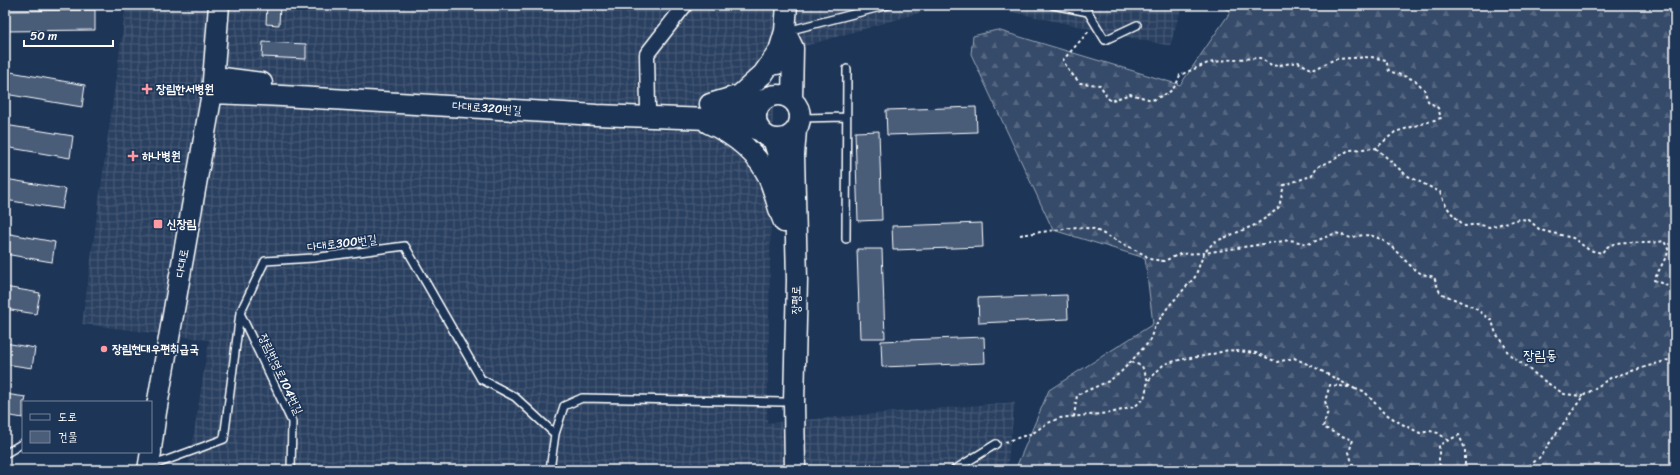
<svg xmlns="http://www.w3.org/2000/svg" width="1680" height="475" font-family="Sriracha,'Poor Story',sans-serif">
<defs>
<pattern id="industrial-grid" width="8" height="8" patternUnits="userSpaceOnUse"><rect width="8" height="8" fill="#2a4161"/><path d="M0 4h8M4 0v8" fill="none" stroke="#4a5e79"/></pattern>
<pattern id="forest-firs" width="22" height="20" patternUnits="userSpaceOnUse"><rect width="22" height="20" fill="#364b69"/><path d="M5 1l3.5 6h-7zM16 11l3.5 6h-7z" fill="#546680"/></pattern>
</defs>
<rect width="100%" height="100%" fill="#1d3557"/>
<filter id="ink" filterUnits="userSpaceOnUse"><feTurbulence type="fractalNoise" baseFrequency=".025" numOctaves="2"/><feDisplacementMap in="SourceGraphic" scale="8" xChannelSelector="R" yChannelSelector="G"/><feConvolveMatrix kernelMatrix="1 2 1 2 8 2 1 2 1" color-interpolation-filters="sRGB"/></filter>
<g filter="url(#ink)">
<!-- industrial -->
<path fill="url(#industrial-grid)" d="M126,5h820l-172,50 -7,368 248,-21 -8,68h-819l21,-130 -127,-16z
M979,5h203l-12,41z"/>
<!-- forest -->
<path fill="url(#forest-firs)" stroke="#9aa5b4" d="M1218,5h457v465h-660l34,-80 104,-66 -8,-66 -92,-28 -82,-176 2,-18 24,-6 183,55 51,-74z"/>
<!-- building -->
<path fill="#4a5d79" stroke="#fff" d="M267,5h13l-1,20 -13,-1z
M95,10v20l-90,1v-20z
M263,42l43,2v15l-44,-2z
M5,71l80,14 -3,22 -77,-13z
M976,107l1,25 -90,3 -1,-25z
M5,125l68,11 -3,22 -65,-11z
M879,131l3,89 -24,1 -3,-89z
M5,179l61,10 -4,20 -57,-9z
M982,223l1,24 -90,3 -1,-24z
M5,233l50,9 -3,20 -47,-8z
M857,249h25l3,89h-25z
M5,287l35,6 -4,21 -31,-5z
M1067,295l1,24 -89,4 -1,-25z
M984,337l1,26 -103,4 -1,-26z
M5,343l30,5 -3,20 -27,-4z
M5,394l21,3 -1,5h-2v16l-18,-3z"/>
<g fill="none" stroke-linecap="round" stroke-linejoin="round">
<!-- lane casing -->
<g stroke="#fff" stroke-width="10">
<path id="lane" d="M1053,5l35,7 17,28 32,-15
M787,31l101,-26
M801,118l45,-1
M846,239l1,-170
M240,313l52,109 -1,48
M555,434l9,-28 18,-8 201,4
M5,454l18,-11
M151,466l73,-27 16,-126 25,-52 48,-3 92,-12 76,133 34,18 40,37 -5,36
M954,470l42,-26"/>
</g>
<!-- street casing -->
<g stroke="#fff" stroke-width="17">
<path id="street" d="M648,108l-1,-54 38,-49"/>
</g>
<!-- secondary casing -->
<g stroke="#fff" stroke-width="23">
<path id="secondary" d="M785,31l8,17 -1,52
M777,64l2,-13 6,-20 2,-26
M215,77l47,6
M212,93l70,3 314,19 113,4 27,3 25,9
M756 117a22 22 0 1 1 44 0a22 22 0 1 1-44 0Z
M710,104l30,-9 23,-21 16,-23
M715,111c16,1 31,-1 45,-7
M708,123c26,11 54,33 63,61 5,13 7,25 13,38
M773,139c7,19 10,39 10,59
M151,449l5,-37 56,-319 7,-88
M148,470l3,-18
M795,470l-1,-68 3,-122 -3,-125 2,-25"/>
</g>
<!-- path -->
<path stroke="#fff" stroke-width="2" stroke-dasharray="3 3" stroke-linecap="butt" d="M1376,148l30,27 34,17c5,15 12,23 25,34l12,-2 12,3 31,-8 9,1 11,10 33,8 16,12 13,3c9,-15 30,-10 44,-10 6,0 12,-1 18,-2l5,10 -15,29 18,8 3,-2
M1020,235l57,-8 17,2 51,26 4,4 15,2 16,-7 24,-1 86,-13 18,4 28,-11 15,5c35,-13 47,23 71,36 4,1 9,2 12,3l6,16 35,15 17,13 4,13 7,8 5,11 35,27 21,14 19,2
M1131,362l11,4 6,15
M1349,387l-19,-2 -5,16 3,10 -5,16 16,8 14,5 -4,12 5,18
M1355,389l9,2 19,21 17,11 20,10 10,-2 8,2 11,8
M1074,417l3,-22 32,-14 11,-8 29,-31 6,-16 13,-19 27,-30 9,-24 10,-11 41,-17 15,-10 9,-8 5,-22 27,-9 6,-9 16,-7 16,-10 27,-2 19,-16 46,-14 -3,-10 -10,-7 -4,-12 -9,-9 -26,-9 -3,-11 -15,-3 -36,2 -22,11 -15,-8 -25,4 -13,-8 -26,1 -26,4 -28,12c-6,18 -12,18 -28,25l-22,-6 -20,7 -10,-16 -20,-2 -11,-12 -6,-11 26,-29
M1005,442l28,-9 13,-9 13,-6 51,-5 24,-6 10,-8 4,-18 16,-17 19,-5 22,-3 23,-6 28,3 21,9 17,-4 20,9 41,22
M1445,470l-6,-6v-19l20,-10 6,14v14l-2,7
M1524,470l15,-12 44,-62 29,-19 63,-19"/>
<!-- lane -->
<use href="#lane" stroke="#1d3557" stroke-width="7"/>
<!-- street -->
<use href="#street" stroke="#1d3557" stroke-width="14"/>
<!-- secondary -->
<use href="#secondary" stroke="#1d3557" stroke-width="20"/>
</g>
</g>
<!-- markers -->
<g fill="#ff9aa2" stroke="#1d3557" stroke-width="1.5">
<path d="M145 83h4v4h4v4h-4v4h-4v-4h-4v-4h4z"/>
<path d="M131 150h4v4h4v4h-4v4h-4v-4h-4v-4h4z"/>
<rect x="153" y="219" width="10" height="10" rx="2"/>
<circle cx="104" cy="349" r="4"/>
</g>
<g text-anchor="middle" dominant-baseline="central" stroke-width="3.5" stroke-linejoin="round" paint-order="stroke">
<!-- poi labels -->
<g font-size="12" font-weight="bold" fill="#fff" stroke="#1d3557" text-anchor="start">
<text x="156" y="89">장림한서병원</text>
<text x="142" y="156">하나병원</text>
<text x="167" y="224">신장림</text>
<text x="112" y="349">장림현대우편취급국</text>
</g>
<!-- street labels -->
<g font-size="12" fill="#fff" stroke="#1d3557">
<text transform="translate(487 108) rotate(4)">다대로320번길</text>
<text transform="translate(342 243) rotate(-7)">다대로300번길</text>
<text transform="translate(182 263) rotate(-80)">다대로</text>
<text transform="translate(796 300) rotate(-89)">장평로</text>
<text transform="translate(281 374) rotate(65)">장림번영로104번길</text>
</g>
<!-- quarter labels -->
<g font-size="14" fill="#fff" stroke="#1d3557">
<text x="1540" y="355">장림동</text>
</g>
</g>
<!-- margin -->
<rect width="1680" height="475" fill="none" stroke="#1d3557" stroke-width="20"/>
<rect x="10" y="10" width="1660" height="455" fill="none" stroke="#fff" stroke-width="1.5" filter="url(#ink)"/>
<!-- legend -->
<rect x="22" y="401" width="130" height="52" fill="#1d3557" stroke="#77869a"/>
<rect x="30" y="414" width="20" height="6" fill="#1d3557" stroke="#77869a"/>
<text x="58" y="421" font-size="12" fill="#ffffff">도로</text>
<rect x="30" y="431" width="20" height="12" fill="#4a5d79" stroke="#77869a"/>
<text x="58" y="441" font-size="12" fill="#ffffff">건물</text>
<!-- scale -->
<path d="M24 40v6h89v-6" fill="none" stroke="#ffffff" stroke-width="2"/>
<text x="30" y="40" font-size="12" fill="#ffffff" stroke="#1d3557" stroke-width="3" paint-order="stroke">50 m</text>
</svg>
